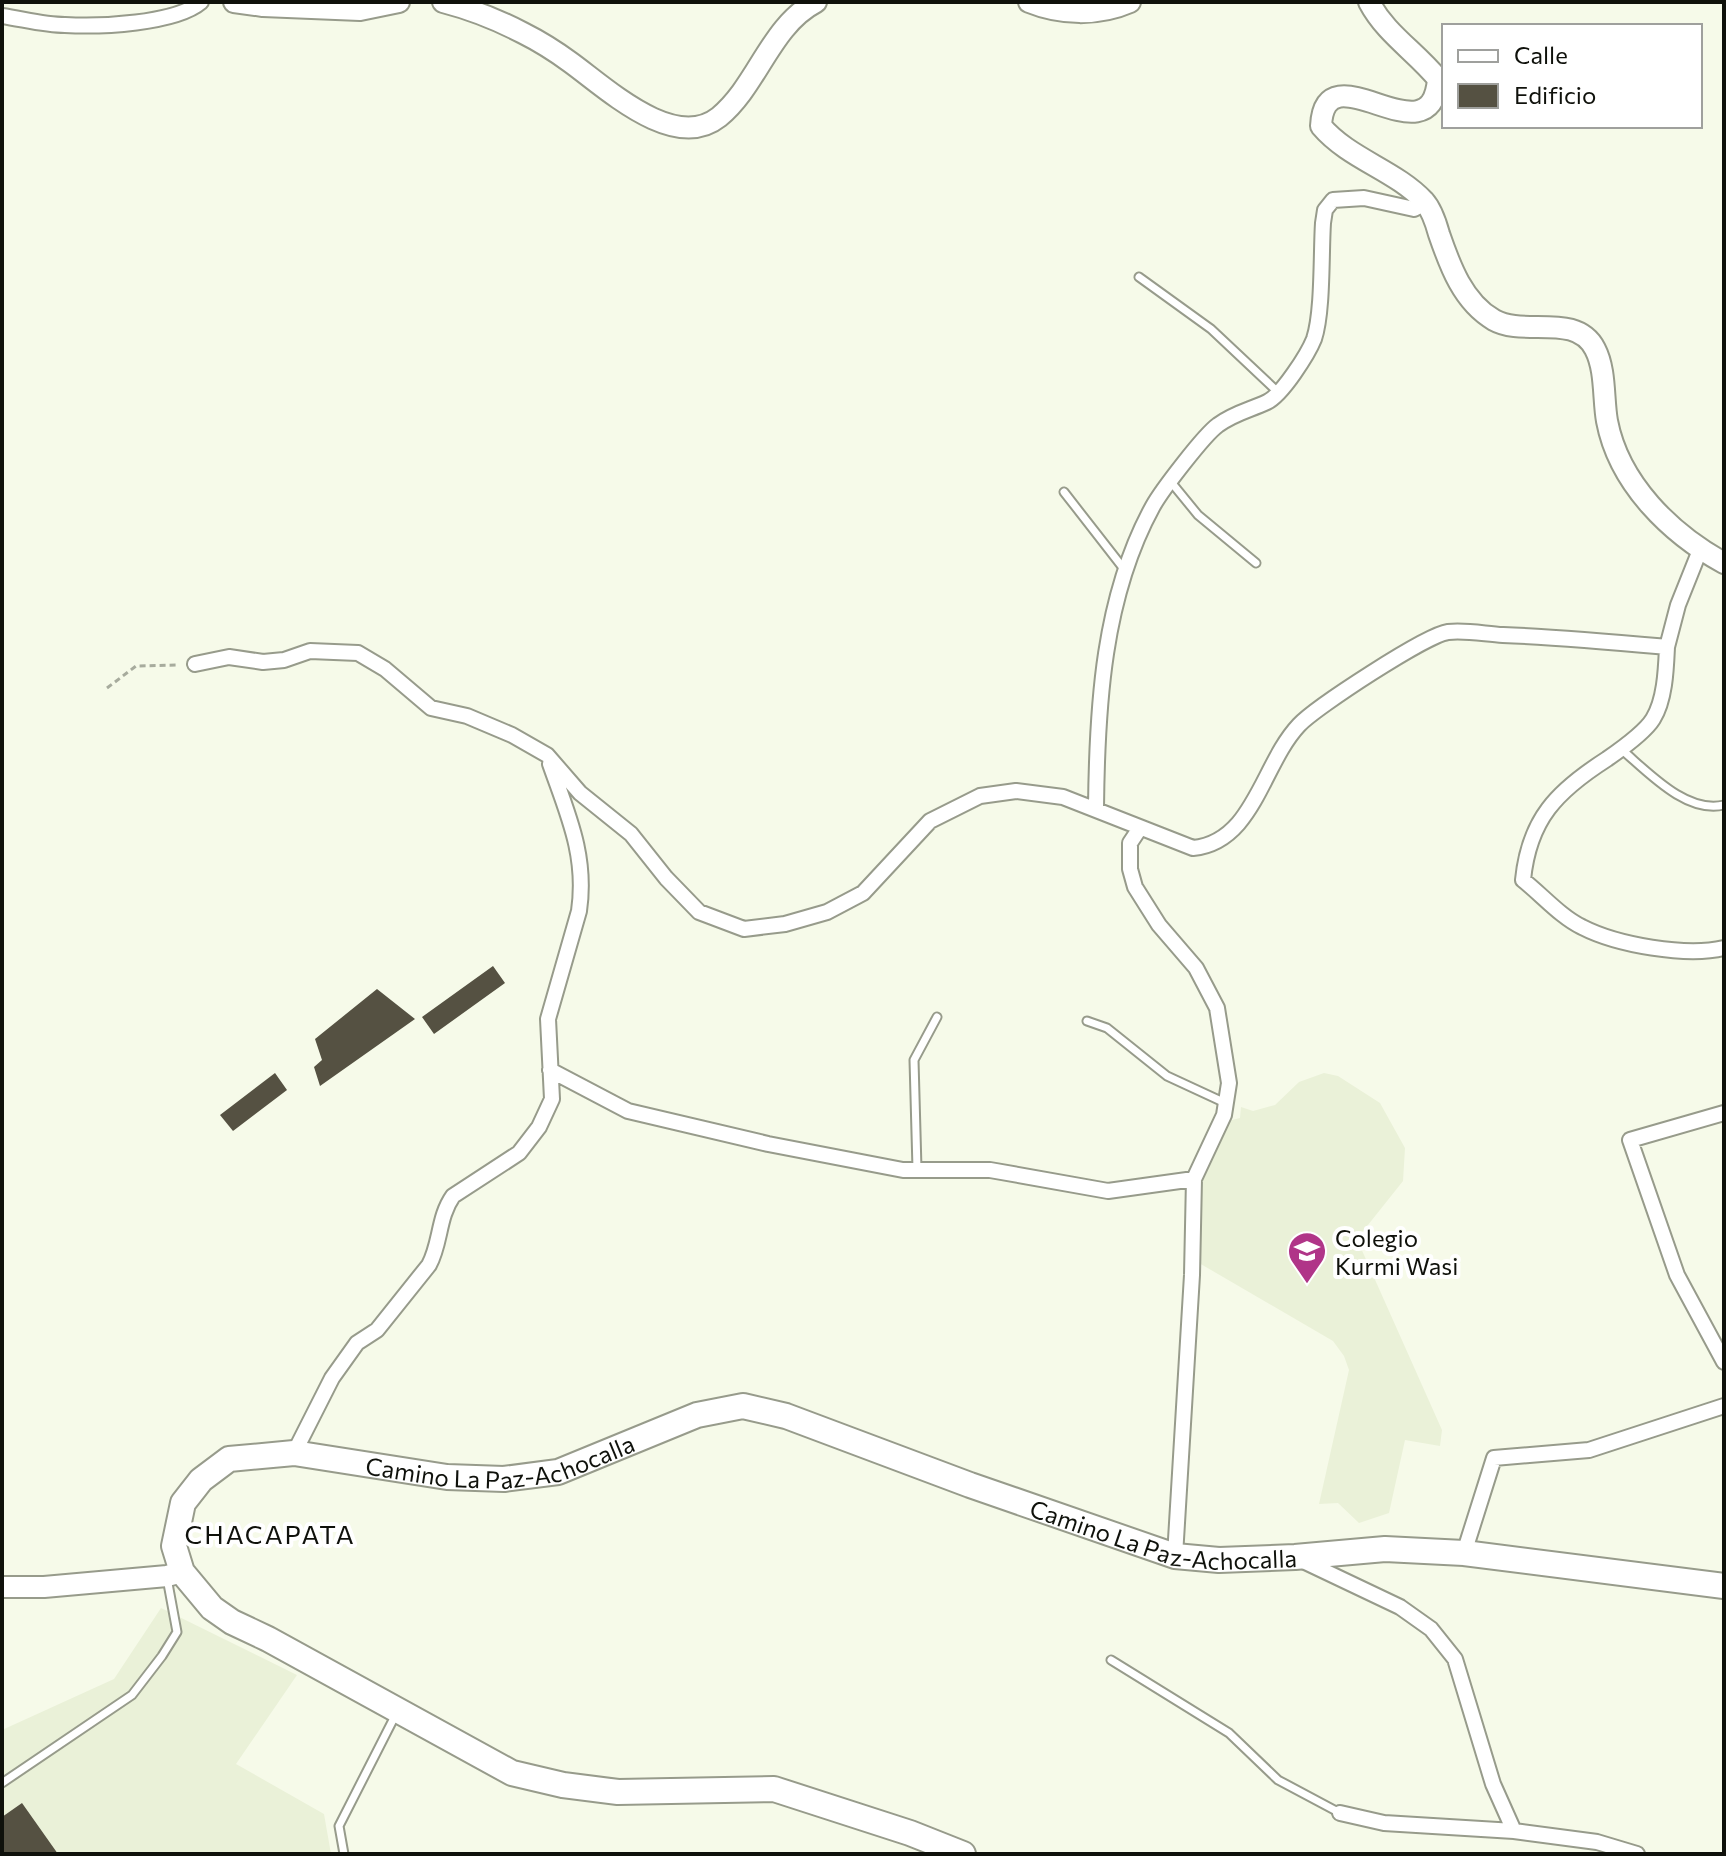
<svg xmlns="http://www.w3.org/2000/svg" width="1726" height="1856" font-family="Commissioner,sans-serif">
<rect width="100%" height="100%" fill="#f6fae9"/>
<!-- built -->
<path fill="#eaf1d8" d="M1324,1073l14,3 42,27 25,45 -2,33 -43,54v11l82,184 -2,16 -35,-6 -16,73 -30,10 -21,-20 -19,1 30,-134 -5,-14 -11,-15 -134,-78 3,-81 26,-61 12,-3 1,-11 12,4 22,-6 24,-23z
M161,1608l136,67 -61,89 88,50 7,40h-329v-124l112,-51z"/>
<!-- building -->
<path fill="#555142" d="M493,966l12,17 -71,51 -12,-17z
M377,989l38,30 -95,67 -6,-19 8,-7 -7,-21z
M275,1073l12,17 -54,41 -13,-16z
M22,1803l36,51h-56v-37z"/>
<g fill="none" stroke-linecap="round" stroke-linejoin="round">
<!-- lane casing -->
<g stroke="#979b8b" stroke-width="11">
<path id="lane" d="M1139,277l72,52 68,64
M1171,482l27,33 58,48
M1064,492l60,77
M1621,749c27,23 65,65 103,56
M1087,1021l20,7 60,48 54,25 2,3
M917,1169l-3,-109 23,-43
M1111,1660l118,73 49,47 62,33
M2,1783l130,-88 30,-39 15,-24 -10,-54
M344,1854l-5,-28 57,-112"/>
</g>
<!-- street casing -->
<g stroke="#979b8b" stroke-width="18">
<path id="street" d="M2,16c21,3 42,9 63,9 34,2 110,-1 136,-23
M1667,647c-1,22 -2,53 -14,72 -8,13 -33,31 -46,40 -50,32 -78,60 -84,121 19,15 38,37 59,47 35,18 104,30 142,21
M195,664l34,-7 34,5 21,-2 26,-9 48,2 27,16 46,39 36,8 45,19 35,20 33,38 51,41 35,44 33,34 45,17 41,-5 42,-12 36,-19 67,-72 50,-25 36,-5 47,6 130,51c61,-6 69,-84 106,-123 17,-18 127,-90 149,-93 18,-2 37,2 55,3 55,2 109,7 164,12l11,-42 22,-55
M1096,808c1,-102 7,-211 57,-302 9,-16 51,-71 65,-81 16,-12 32,-15 49,-23 15,-7 41,-48 47,-63 9,-27 7,-85 9,-116l2,-13 8,-10 31,-2 50,11 12,-6
M1140,828l-10,15v26l5,18 24,38 37,43 21,40 12,75 -5,32 -30,64 -2,96 -17,281
M550,1070l78,41 140,33 135,26h87l118,21 86,-12
M1724,1113l-94,27 47,135 47,87
M294,1453l38,-75 25,-35 20,-13 52,-65c12,-22 9,-48 24,-69l66,-43 20,-26 13,-28 -4,-80 31,-108c8,-55 -11,-96 -29,-147
M1464,1553l30,-95 95,-8 135,-44
M1299,1559l101,48 31,22 24,30 38,125 21,47 83,11 40,12
M1340,1813l44,10 130,8"/>
</g>
<!-- secondary casing -->
<g stroke="#979b8b" stroke-width="24">
<path id="secondary" d="M234,2l29,4 97,4 39,-8
M443,2c27,7 55,18 80,31 16,8 32,18 47,29 35,25 104,91 149,55 39,-32 51,-91 97,-115
M1029,2c32,13 69,14 101,0
M1369,2c17,32 46,49 69,77 -7,86 -113,-34 -117,47 28,33 74,44 103,75 8,9 12,22 15,33 11,32 24,68 55,86 30,17 82,-8 101,29 11,21 8,50 12,72 12,63 64,113 117,142
M2,1587h42l123,-11 15,-4"/>
</g>
<!-- primary casing -->
<g stroke="#979b8b" stroke-width="28">
<g id="primary">
<path id="s1" d="M963,1854l-53,-21 -136,-44 -156,3 -55,-7 -51,-12 -244,-134 -36,-17 -20,-14 -30,-36 -8,-26 9,-43 18,-23 28,-21 65,-6 153,24 57,2 54,-7 139,-57 46,-9 43,10 184,69 205,71 44,4 76,-3 90,-8 79,4 260,33"/>
</g>
</g>
<!-- path -->
<path stroke="#a7ab9d" stroke-width="3" stroke-dasharray="6 4" stroke-linecap="butt" d="M107,688l29,-22 43,-1"/>
<!-- lane -->
<use href="#lane" stroke="#fff" stroke-width="7"/>
<!-- street -->
<use href="#street" stroke="#fff" stroke-width="14"/>
<!-- secondary -->
<use href="#secondary" stroke="#fff" stroke-width="20"/>
<!-- primary -->
<use href="#primary" stroke="#fff" stroke-width="24"/>
</g>
<!-- icons -->
<defs>
<g id="school-pin" transform="scale(2)"><path d="M0 17L-7.5 6A9.5 9.5 0 1 1 7.5 6Z" fill="#b03588" stroke="#fff"/><path d="M0-5L7-2L0 1L-7-2ZM-4 1L0 2.5L4 1V4Q0 6-4 4Z" fill="#fff"/></g>
</defs>
<g fill-rule="evenodd">
<use href="#school-pin" x="1307" y="1251"/>
</g>
<g text-anchor="middle" dominant-baseline="central" stroke-width="8" stroke-linejoin="round" paint-order="stroke">
<!-- poi labels -->
<g font-size="24" fill="#0f110b" stroke="#fff" text-anchor="start">
<text x="1335" y="1237">Colegio<tspan x="1335" dy="28">Kurmi Wasi</tspan></text>
</g>
<!-- street labels -->
<g font-size="24" fill="#0f110b" stroke="#fff">
<text stroke="none"><textPath href="#s1" startOffset="1264">Camino La Paz-Achocalla</textPath></text>
<text stroke="none"><textPath href="#s1" startOffset="1960">Camino La Paz-Achocalla</textPath></text>
</g>
<!-- neighbourhood labels -->
<g font-size="26" letter-spacing="2" fill="#0f110b" stroke="#fff">
<text x="270" y="1533">CHACAPATA</text>
</g>
</g>
<!-- border -->
<rect width="1726" height="1856" fill="none" stroke="#0f110b" stroke-width="8"/>
<!-- legend -->
<rect x="1442" y="24" width="260" height="104" fill="#ffffff" stroke="#9fa09d" stroke-width="2"/>
<rect x="1458" y="50" width="40" height="12" fill="#ffffff" stroke="#9fa09d" stroke-width="2"/>
<text x="1514" y="64" font-size="24" fill="#0f110b">Calle</text>
<rect x="1458" y="84" width="40" height="24" fill="#555142" stroke="#9fa09d" stroke-width="2"/>
<text x="1514" y="104" font-size="24" fill="#0f110b">Edificio</text>
</svg>
